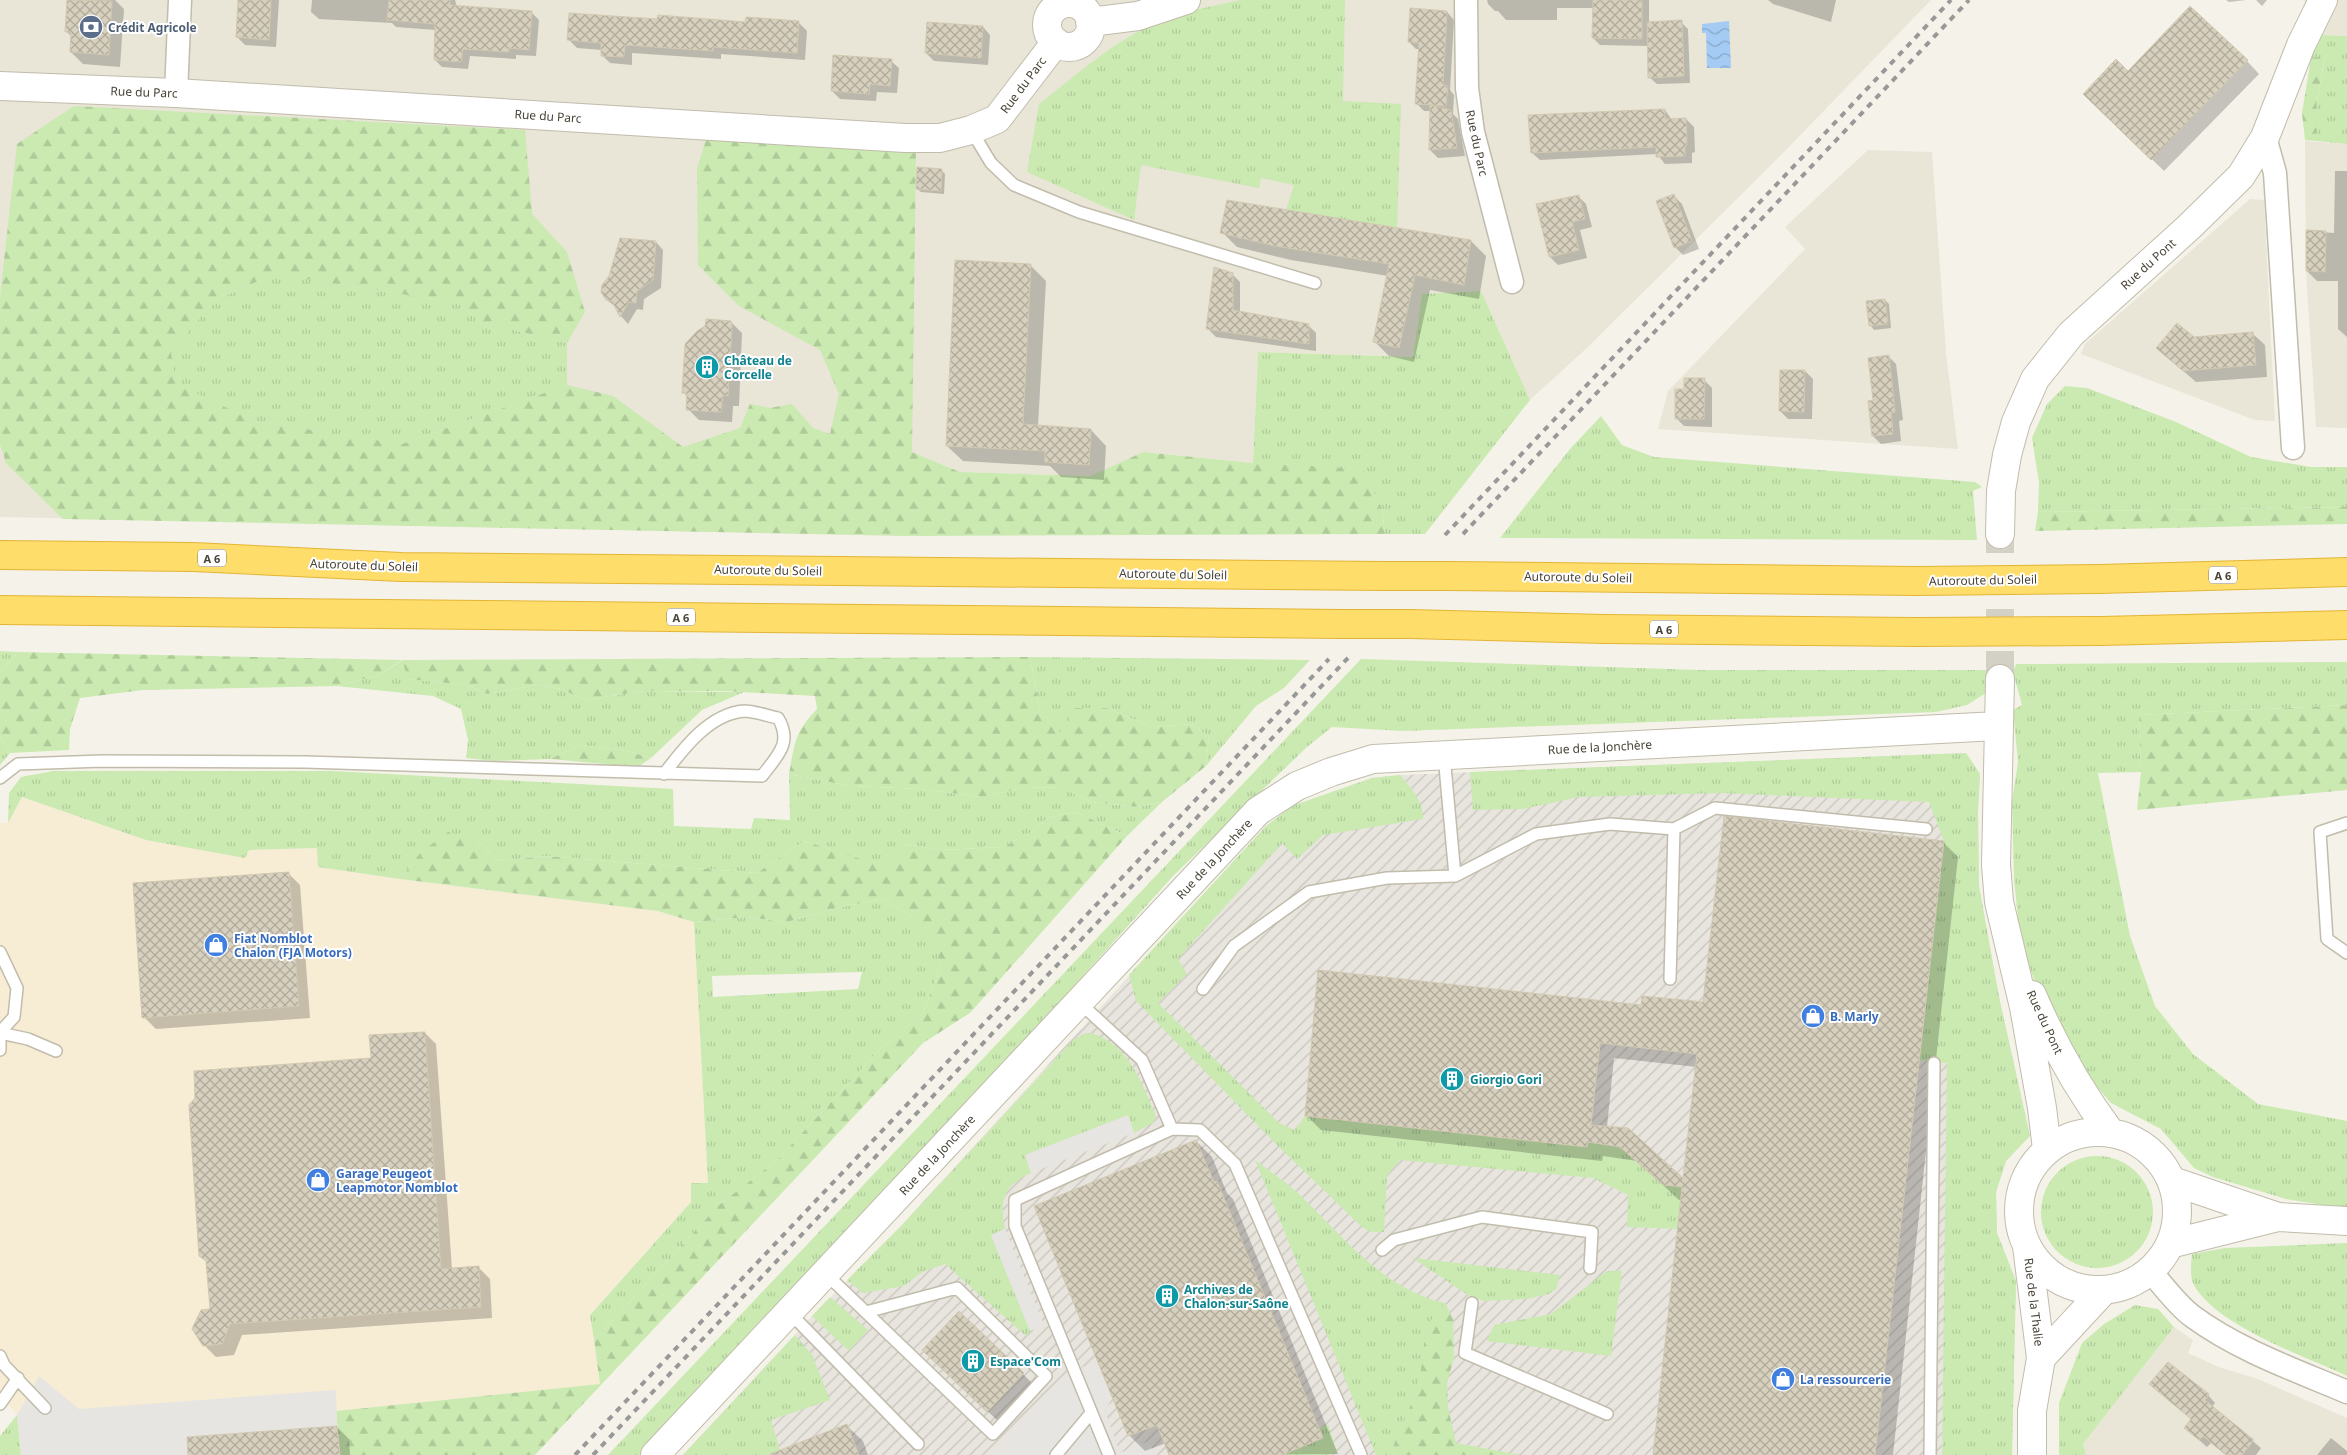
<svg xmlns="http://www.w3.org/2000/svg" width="2347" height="1455" font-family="'Noto Sans',sans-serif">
<defs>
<pattern id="industrial-furrows" width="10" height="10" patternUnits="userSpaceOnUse" patternTransform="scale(1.25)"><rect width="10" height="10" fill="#e8e4de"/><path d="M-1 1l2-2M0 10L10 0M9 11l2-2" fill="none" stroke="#c8c5bf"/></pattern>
<pattern id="grass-tufts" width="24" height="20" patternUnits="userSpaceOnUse" patternTransform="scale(1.25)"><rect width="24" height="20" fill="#caeab1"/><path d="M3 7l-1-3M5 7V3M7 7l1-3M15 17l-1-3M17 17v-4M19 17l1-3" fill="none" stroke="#afca99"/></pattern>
<pattern id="forest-firs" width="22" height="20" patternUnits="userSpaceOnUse" patternTransform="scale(1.25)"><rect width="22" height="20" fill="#caeab1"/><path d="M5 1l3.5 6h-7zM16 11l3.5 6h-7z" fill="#afca99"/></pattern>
<pattern id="water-waves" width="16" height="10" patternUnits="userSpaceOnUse" patternTransform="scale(1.25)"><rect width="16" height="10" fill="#a4cbf3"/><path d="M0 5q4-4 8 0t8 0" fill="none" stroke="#88a6c6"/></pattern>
<pattern id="building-cross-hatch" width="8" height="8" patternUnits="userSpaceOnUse" patternTransform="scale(1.25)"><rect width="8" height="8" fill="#d7d0be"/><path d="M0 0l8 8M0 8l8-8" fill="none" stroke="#b0aa9b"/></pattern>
</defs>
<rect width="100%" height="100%" fill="#f5f3e9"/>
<!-- residential -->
<path fill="#e9e5d7" d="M0,0h1931l-148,153 -194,193 -59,54 -49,-109 -59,3 -9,63 -155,-5 -5,111 -110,-11 -52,24 -131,-4 -48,-20 -2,84 -910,-19z
M2304,0h43v36l-26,-1z
M2305,141l42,3v284l-31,-1 -10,-156z
M1868,150l64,2 14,201 12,96 -300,-20 10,-38 137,-142 -20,-22z
M2250,199l14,1 11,221 -20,-1 -174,-66 4,-10z
M2174,1327l19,13 -5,13 31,14 39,12 89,39v37h-261l-3,-11z"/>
<!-- commercial -->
<path fill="#f7ecd4" d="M22,797l124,43 103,10 69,-2v19l97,14 243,30 36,11 14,261 -118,131 10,70 -264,27 4,44h-319l-4,-40 -17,-20v-572h8z"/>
<!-- industrial -->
<path fill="url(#industrial-furrows)" d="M1966,753l14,21 -2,37 1,75 20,111 31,139 -24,25 -10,31 1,41 19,48 -4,174h-1329l129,-139 90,-91 363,-398 27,-21 80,-28 28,-3z"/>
<!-- grass -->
<path fill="url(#grass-tufts)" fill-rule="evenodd" d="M1241,0h104l-2,101 58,3 -4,124 -111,-18 8,-25 -33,-7 -2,10 -118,-23 -7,55 -107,-48 12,-68c35,-27 70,-59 110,-78 29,-13 62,-20 92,-26z
M2321,35l26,1v108l-31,-3v-34l9,-50 -14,1z
M274,274l184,29 22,19 87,21v42l-165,59 -147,-23 -80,-37 -4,-31 42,-52z
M1481,291l49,109 -105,134h-40l-3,-25 -129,-46 5,-111 155,5 9,-63z
M2065,386l22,2 89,34 75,35 60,10h36v40l-309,5 1,-29 -7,-45 15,-34z
M1601,416l21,29 32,12 321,25 7,5 -9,4 4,49 -477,-2 70,-89z
M0,651l18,1 -18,19z
M1030,657l280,3 -26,28 -28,18 -50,60 3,-29 -17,-13 -40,3 -45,-19 -46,26 -21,-24z
M1361,659l338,11h288l-1,23 -19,12 -31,7 -533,19 -71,-4 -25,20 -133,128 -213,236 -322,344h-31z
M403,660l6,19 58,6 20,9 51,-9 23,4 24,11 59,-9 100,1 -42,18 -51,48 -24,-7 -46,-6 -31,14 -57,2 -27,-3 2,-18 -7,-31 -28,-13 -96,-10 42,-11z
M2347,662v43l-208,10 2,57 -43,1 32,163 25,70 38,48 65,50 89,17v88l-61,-10 -73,-22 -19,-9 -33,-39 -50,-26 -15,-17 -36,-54 -24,-46 -16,-49 -6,-58 -2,-77 6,-40 -5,-52 9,-5 -9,-33 3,-8z
M0,736l10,17 -10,12z
M1966,753l14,21 -2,37 1,75 20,111 31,139 -24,25 -10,31 1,41 19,48 -4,174h-70l5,-392 -28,-3 25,-219 -15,-39 -207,-9 -143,4 -56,12 -50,1 -3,-38z
M53,771h279l341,18 1,37 77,3 3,-11 36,2 -1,-46 61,12 72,3 60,8 45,-10 35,1 30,14 45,5 25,-5 -35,34 -51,-24 -28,6 -20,16 -24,13 -63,3 -34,-6 -24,23 -79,-26 -47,32 -211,-17 -48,5 -22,-22 -56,14 -20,26 -82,-12 -1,-19 -68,2 -4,8 -99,-18 -124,-43 -14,26 1,-30 12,-16z
M1400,775c11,13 24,27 23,44l-100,16 -26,24 -15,-16 -104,116 9,15 -29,29 121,120 16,7 10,-14 282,31 1,-5 32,5 43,38 19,2 -4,42 -51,-2 1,-32 -35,-17 -193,-18 -13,16 -3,56h-13l-9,-5 -81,-78 -145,-148 -7,-26 136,-148 27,-21 80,-28z
M883,899l25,15 26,28 7,23 -18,48 -41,34 -104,112 -59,46 -125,135 -4,-25 101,-113v-19h17l-14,-261 53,-5 40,5 49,-14zM862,972l-4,17 -145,8 -1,-21z
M1092,1033c38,13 49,49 64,83l-3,7 -19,10 -6,-17 -103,39 6,18c-27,12 -32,27 -26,56l-14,6 39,96 -4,5 -81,-72 -23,8 -18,14 -41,7 -16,-13 55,-55 171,-185 10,-6z
M2041 1212a56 56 0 1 1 112 0a56 56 0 1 1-112 0Z
M1255,1160c14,11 30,21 43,33 43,41 85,97 147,110l-19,24 -6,51 -8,24 -19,45 -1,8h-16z
M2347,1243v133c-43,-20 -127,-49 -152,-89 -6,-10 -4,-22 -3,-33l33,-6z
M1413,1258l147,17 -4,14 -7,5 -22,5 -43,2 -18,-7z
M1607,1271h15l-11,85 -124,-15 7,-16 57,-11z
M830,1297l38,33 -19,21 -37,-35z
M2135,1305l23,4 16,18 -91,117 3,11h-27v-52l23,-60 22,-19z
M795,1335l17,20 18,45 -59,20 9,30 -13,5h-84z
M17,1415l4,40h-21v-19z
M1328,1424l9,28 -8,3h-45l39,-17 -4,-9z"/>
<!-- forest -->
<path fill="url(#forest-firs)" d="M2325,56l-9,51v34l-11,-1 -3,-27 9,-55z
M74,106l451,24 7,84 35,38 18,60 -18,31 -87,-21 -22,-19 -184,-29 -61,27 -42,52 5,31 79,37 147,23 165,-59 46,11 70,51 57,-19 10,-24 20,4 22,-4 21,24 17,6 9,-40 -19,-44 -81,-44 -41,-41 -1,-97 9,-28 210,12 -4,300 48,20 131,4 52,-24 110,11 110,6 19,40 3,25 -475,2 -847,-17 -57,-56 -6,-19v-147l17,-153z
M2347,507v17l-312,7 3,-19z
M18,652l385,8 627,-3 10,53 21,23 14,-25h32l45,19 40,-3 17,13 -3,29 -44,36 -25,5 -45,-5 -30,-14 -35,-1 -45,10 -60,-8 -72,-3 -61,-12c6,-31 5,-41 28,-65l-2,-13 -91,-5h-80l-59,9 -24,-11 -23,-4 -51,9 -20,-9 -59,-6 -6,-19 -23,15 -42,11 -194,4 -63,8 -10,31 -1,21 -59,3 -10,-17v-65z
M2347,705v85l-210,20 4,-38 -2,-57z
M581,745l46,6 24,7 -13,9 -88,-8z
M1076,812l51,24 -157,177 -47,30 -388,412h-195l-4,-44 264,-27 -6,-44 125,-135 59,-46 104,-112 41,-34 18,-48 -8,-23 -25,-28 -25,-15 -47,9 -49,14 -40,-5 -53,5 -36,-11 -258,-32 20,-26 28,-21 28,7 22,22 48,-5 211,17 47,-32 79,25 24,-22 34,6 63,-3 24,-13 20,-16z
M1445,1303l8,16 1,39 -7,25 1,24 8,36 64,12h-128l1,-8 19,-45 8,-24 6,-51z"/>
<!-- parking -->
<path fill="#e6e5e1" d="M1128,1115l6,18 -103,40 -6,-18z
M1005,1229l39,96 -14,6 -39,-96z
M1097,1361l15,37 -7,13 15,42 29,-12 6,14h-162l74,-81z
M39,1376l40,33 257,-19 1,36 -150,11 1,18h-167l-4,-40z"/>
<!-- water -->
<path fill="url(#water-waves)" d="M1729,21l2,47h-24l-1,-35h-4v-9z"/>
<!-- shadow -->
<path fill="#0003" fill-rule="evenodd" d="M68,0h47l9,9 -4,58 -37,-3 -12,-12 1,-15 -6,-6z
M238,0h41l-3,47 -31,-2 -8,-8z
M312,0h143l2,7 74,5 8,8 -3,36 -20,-1v4l-46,-3 -2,13 -26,-2 -7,-7 1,-30 -40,-3 -4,-4 -73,-4 -8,-7z
M1487,0h162v24l32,-2 7,7 2,54 -33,1 -8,-7v-31l-49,-1 -7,-7 1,-30h-37v12h-51l-8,-9h-3l-7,-7z
M1768,0h68l-5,22 -58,-18z
M2226,0h20l-17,2z
M2256,0h11l-5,6z
M1447,12l7,8 -4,70 4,5 -1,19 5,5 7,37 -27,2 -8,-8 1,-39h-7l-8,-8 4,-54h-4l-7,-7z
M746,23h53l8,8 -2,29 -84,-6v5l-89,-6v12l-22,-2 -8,-8v-5l-25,-2 -8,-8z
M983,27l7,8 -2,30 -54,-4 -8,-8z
M891,61l8,7 -2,25 -20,-1 -1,9 -36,-2 -8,-8z
M2247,61l12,13 -95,97 -67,-65 31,-33z
M1665,110l7,10 14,-1 8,8 1,25 -3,1v10l-27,1 -8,-10 -117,6 -8,-7z
M941,170l4,4 -1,20 -23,-2 -4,-3z
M2335,171h12v166l-9,-8v-48h-21l-10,-10 1,-40 26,2z
M1578,196l8,8 6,23 -12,3 7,28 -29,7 -8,-8 -13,-52z
M1674,196l8,8 17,45 -16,6 -8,-8z
M1222,232l249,9 15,15 -7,43 -49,-9 -16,72 -25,-6 -15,-15 14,-65 -97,-16 -54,-13z
M656,242l7,8 -2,38 -17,11 -1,11 -6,-1 -9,15 -7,-8 -4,-8 -10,-8z
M1030,265l16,16 -8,145 53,4 15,16 -2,34 -43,-3 -11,-11 -87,-5 -16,-15z
M1232,274l8,8v30l68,13 8,8v18l-100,-14 -8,-8z
M1885,300l4,4 2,24 -17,2 -3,-4 -3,-24z
M731,322l11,11 -3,73h-6l-1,16 -33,-2 -11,-11v-12l-5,-5z
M2253,334l12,11 2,32 -71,5 -39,-34 37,-10z
M1888,356l8,8 7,56 -4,1 2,20 -20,3 -8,-8 1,-34z
M1805,371l8,8 -1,40h-24l-8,-8z
M1704,380l8,8v39l-28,-1 -8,-8 9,-28z
M1943,842l15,15 -65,598h-239l28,-255h-3l-42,-39 -34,-5 -1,5 -281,-31 -15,-15 336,-108 62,-3zM1614,1058l83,9 -13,113 -77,-53z
M288,873l12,12 10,133 -154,11 -12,-12z
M425,1033l11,11 16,225 26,-2 12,12 2,39 -250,17 -8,20 -18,2 -12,-12 7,-35 161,-251z
M1196,1141l16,16 15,36 6,6 105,255 -167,1 -5,-12 -21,8 -16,-16z
M936,1362l87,12 12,12 -35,37z
M2150,1384l58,11 7,8 -3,4 49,41 -5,7h-30l-15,-12 -4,4 -22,-19 7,-9z
M846,1425l17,16 5,14h-98z
M337,1427l12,12 1,16h-161z
M2331,1438l16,13v4h-30z"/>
<!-- building -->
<path fill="url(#building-cross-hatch)" stroke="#d2c9b1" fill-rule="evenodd" d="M67,0l45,1 -3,54 -39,-3 1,-20h-6z
M238,0h33l-2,40 -33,-3z
M389,0h61v5l82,6 -3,39 -20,-2v4l-46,-3 -2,13 -27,-2 1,-36 -48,-4z
M1593,0h49v39l-50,-1z
M2190,6l58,54 -97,100 -68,-66 33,-35 12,12z
M1410,8l37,3 -4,74 5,1 -2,20 -31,-2 4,-61 -11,-1z
M569,13l88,6 1,-4 87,7 1,-5 53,4 -2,32 -84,-6v4l-88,-6 -1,12 -23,-1v-13l-34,-3z
M1682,20l2,56 -36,2 -1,-56z
M927,22l56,4 -2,32 -56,-5z
M833,55l59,4 -2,27 -20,-2 -1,10 -38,-3z
M1430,105l21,5 6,38 -28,2z
M1665,109v10l21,-1 1,27h-2v11l-29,1v-10l-125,6 -3,-38z
M917,167l25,2 -1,22 -25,-2z
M1674,194l18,47 -18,7 -18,-47z
M1579,195l6,24 -13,3 7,28 -30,7 -13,-53z
M1227,200l244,40 -7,45 -49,-10 -16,73 -26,-6 16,-78 -114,-18 -55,-13z
M2306,230l20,1 -1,41 -19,-1z
M620,238l36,3 -3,39 -16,11 -1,12 -7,-1 -9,15 -8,-16 -6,-1 -5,-8 1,-7 7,-9z
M955,260l76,4 -8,160 68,5 -2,36 -44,-3v-11l-99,-5z
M1214,267l19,6v37l76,14v20l-103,-15z
M1885,299l3,25 -19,2 -3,-25z
M706,319l25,2 1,5 -4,70 -5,-1 -2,17 -35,-2 1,-17h-5l3,-49 12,-13 8,-5z
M2177,323l17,14 59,-5 3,33 -73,6 -27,-23z
M1889,355l6,57 -4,1 2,21 -21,2 -4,-35 5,-1 -5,-42z
M1780,370h25l-1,42 -25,-1z
M1684,378h21l-1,41h-29v-30h9z
M1724,816l220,25 -69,614h-222l29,-268 -19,-2 -43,-38 -32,-5 -1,5 -282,-31 13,-146 323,35 1,-9 61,6zM1600,1043l97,11 -14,124 -55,-50 -37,-3z
M289,872l10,134 -157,12 -9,-135z
M425,1032l16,237 38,-3 2,41 -251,17 -8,20 -19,2 -11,-17 9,-19 9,-1 -4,-48 -7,-5 -10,-151 6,-7 -1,-27 177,-13 -2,-23z
M1196,1140l18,42 3,-1 106,257 -41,17h-113l-12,-30 -29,11 -94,-230z
M959,1311l65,62 -37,39 -65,-62z
M2168,1362l41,32 -4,6 49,40 -12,15h-16l-23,-19 -4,4 -15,-12 7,-9 -42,-35z
M847,1424l12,31h-89v-1z
M337,1426l3,29h-152l-1,-18z"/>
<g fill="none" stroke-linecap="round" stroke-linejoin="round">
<!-- tertiary-tunnel -->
<path stroke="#d3d0c5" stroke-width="28" stroke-dasharray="28 14" stroke-linecap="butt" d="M2000,679v-145"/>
<!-- service casing -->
<g stroke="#c1bcab" stroke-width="14">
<path id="service" d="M971,130l20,33 23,22 65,27 236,71
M0,778l18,-14 84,-3 203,1 457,14c15,-20 31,-33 16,-58 -10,-2 -24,-7 -34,-7 -35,3 -61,38 -80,63
M2347,823l-27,9 7,107 20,14
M1674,829l41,-21 211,21
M1455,876l81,-42 74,-10 64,5 -4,150
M0,952l17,36 -3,29 -14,15
M1203,989l31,-43 75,-54 78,-14 68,-2 -11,-121
M1080,1003l62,57 30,69
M0,1033l28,6 28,12
M0,1041v9
M1382,1250l12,-10 88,-23 110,15 -2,36
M826,1274l167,160 53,-58 -89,-88 -91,24
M1472,1303l-7,50 142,61
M789,1312l129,132
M0,1356l4,9 41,43
M0,1404l18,-26
M1056,1455l35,-42
M1109,1455l-94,-229v-26l157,-71 28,1 35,34 126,291
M1930,1455l4,-392"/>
</g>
<!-- minor casing -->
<g stroke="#c1bcab" stroke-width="25">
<path id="minor" d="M1062,0v4
M1466,0l1,88 6,44 39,150
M176,93l4,-93
M2265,137l10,36 18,275
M2150,1271c13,14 26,33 42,45 46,34 103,54 155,76"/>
</g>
<!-- tertiary casing -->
<g stroke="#c1bcab" stroke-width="30">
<path id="tertiary" d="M1047 25a22 22 0 1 1 44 0a22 22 0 1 1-44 0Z
M1090,22l48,-6 48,-16
M0,86l176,7 729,45h35l31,-8 26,-11 59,-77
M2000,534l1,-43 6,-36 9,-33 19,-43 36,-45 118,-107 52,-51 24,-39 36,-92 22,-45
M2000,679l-4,186 3,37 25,105 18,101 5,41
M2032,995c21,49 47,95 78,137
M2019 1211a79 79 0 1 1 158 0a79 79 0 1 1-158 0Z
M2172,1181l106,36 69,4
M2170,1244l108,-27
M2027,1246l14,112 -9,53v44
M2041,1358l63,-68
M655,1455l603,-644 39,-25 34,-14 42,-13 624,-33"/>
</g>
<!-- motorway casing -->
<g stroke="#e3b536" stroke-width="30">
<path id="motorway" d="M0,555l193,2 208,10 985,9
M1446,576l470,5
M2099,579l248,-7
M0,610l1342,14
M1410,624l195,5 312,3
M2101,631l246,-6"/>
</g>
<!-- service -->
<use href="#service" stroke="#fff" stroke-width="11"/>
<!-- minor -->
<use href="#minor" stroke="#fff" stroke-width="22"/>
<!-- tertiary -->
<use href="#tertiary" stroke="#fff" stroke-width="28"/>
<!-- motorway -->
<use href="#motorway" stroke="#ffdd6a" stroke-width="28"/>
<!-- rail -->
<path stroke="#989898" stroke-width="4" stroke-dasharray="6 6" stroke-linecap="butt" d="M1463,534l506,-534
M1445,535l506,-535
M575,1455l754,-796
M593,1455l755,-797"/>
<!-- motorway-bridge casing -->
<g stroke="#e3b536" stroke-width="30" stroke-linecap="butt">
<path id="motorway-bridge" d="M1386,576h60
M1916,581l183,-2
M1342,624h68
M1917,632l184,-1"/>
</g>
<!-- motorway-bridge -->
<use href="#motorway-bridge" stroke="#ffdd6a" stroke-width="28"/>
</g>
<!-- icons -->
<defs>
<g id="bank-disc" transform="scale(1.25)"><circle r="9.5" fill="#5c6f8a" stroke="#fff"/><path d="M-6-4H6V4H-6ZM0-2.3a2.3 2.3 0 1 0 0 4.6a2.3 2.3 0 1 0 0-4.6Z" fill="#fff"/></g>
<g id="building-disc" transform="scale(1.25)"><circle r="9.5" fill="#0f9aa8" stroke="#fff"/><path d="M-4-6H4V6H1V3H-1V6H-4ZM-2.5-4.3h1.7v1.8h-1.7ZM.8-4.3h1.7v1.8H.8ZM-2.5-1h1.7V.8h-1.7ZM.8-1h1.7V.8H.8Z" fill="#fff"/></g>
<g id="shop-disc" transform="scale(1.25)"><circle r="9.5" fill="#3f7fe0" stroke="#fff"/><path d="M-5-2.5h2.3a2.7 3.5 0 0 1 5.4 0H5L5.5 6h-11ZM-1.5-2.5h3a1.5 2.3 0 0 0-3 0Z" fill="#fff"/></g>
</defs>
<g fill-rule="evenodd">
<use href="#bank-disc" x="91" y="27"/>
<use href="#building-disc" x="707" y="367"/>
<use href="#shop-disc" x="216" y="945"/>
<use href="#shop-disc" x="1813" y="1016"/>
<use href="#building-disc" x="1452" y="1079"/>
<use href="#shop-disc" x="318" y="1180"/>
<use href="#building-disc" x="1167" y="1296"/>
<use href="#building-disc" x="973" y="1361"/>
<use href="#shop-disc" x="1783" y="1379"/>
</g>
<g text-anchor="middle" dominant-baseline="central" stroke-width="4" stroke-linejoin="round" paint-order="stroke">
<!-- shield labels -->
<g fill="#fff" stroke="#807c73" stroke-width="1">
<rect x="198" y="549.5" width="28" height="17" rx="4"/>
<rect x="2209" y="566.5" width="28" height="17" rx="4"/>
<rect x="667" y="608.5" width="28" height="17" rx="4"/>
<rect x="1650" y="620.5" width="28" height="17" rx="4"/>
</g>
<g font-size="11" font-weight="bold" fill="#494437">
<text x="212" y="558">A 6</text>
<text x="2223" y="575">A 6</text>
<text x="681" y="617">A 6</text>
<text x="1664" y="629">A 6</text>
</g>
<!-- service labels -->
<g font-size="12" font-weight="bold" fill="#4e5e75" stroke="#fff" text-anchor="start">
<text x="108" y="27">Crédit Agricole</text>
</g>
<!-- street labels -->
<g font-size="12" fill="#494437" stroke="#fff">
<text transform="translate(1023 85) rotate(-53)">Rue du Parc</text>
<text transform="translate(144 92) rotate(2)">Rue du Parc</text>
<text transform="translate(548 116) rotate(4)">Rue du Parc</text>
<text transform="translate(1477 143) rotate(78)">Rue du Parc</text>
<text transform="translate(2148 264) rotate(-42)">Rue du Pont</text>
<text transform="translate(364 565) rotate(2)">Autoroute du Soleil</text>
<text transform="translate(768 570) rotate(1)">Autoroute du Soleil</text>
<text transform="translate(1173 574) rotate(1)">Autoroute du Soleil</text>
<text transform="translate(1578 577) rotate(1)">Autoroute du Soleil</text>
<text transform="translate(1983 580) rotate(-1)">Autoroute du Soleil</text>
<text transform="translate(1600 747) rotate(-3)">Rue de la Jonchère</text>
<text transform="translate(1214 859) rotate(-47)">Rue de la Jonchère</text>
<text transform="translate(2045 1022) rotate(65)">Rue du Pont</text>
<text transform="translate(937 1155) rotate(-47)">Rue de la Jonchère</text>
<text transform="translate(2034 1302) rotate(83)">Rue de la Thalie</text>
</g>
<!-- culture labels -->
<g font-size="12" font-weight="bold" fill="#0d838f" stroke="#fff" text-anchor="start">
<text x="724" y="360">Château de<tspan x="724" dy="14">Corcelle</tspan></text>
<text x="1470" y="1079">Giorgio Gori</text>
<text x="1184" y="1289">Archives de<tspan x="1184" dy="14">Chalon-sur-Saône</tspan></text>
<text x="990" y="1361">Espace'Com</text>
</g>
<!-- shop labels -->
<g font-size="12" font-weight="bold" fill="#366cbe" stroke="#fff" text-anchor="start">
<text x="234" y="938">Fiat Nomblot<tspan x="234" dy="14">Chalon (FJA Motors)</tspan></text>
<text x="1830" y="1016">B. Marly</text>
<text x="336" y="1173">Garage Peugeot<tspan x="336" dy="14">Leapmotor Nomblot</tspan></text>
<text x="1800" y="1379">La ressourcerie</text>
</g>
</g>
</svg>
